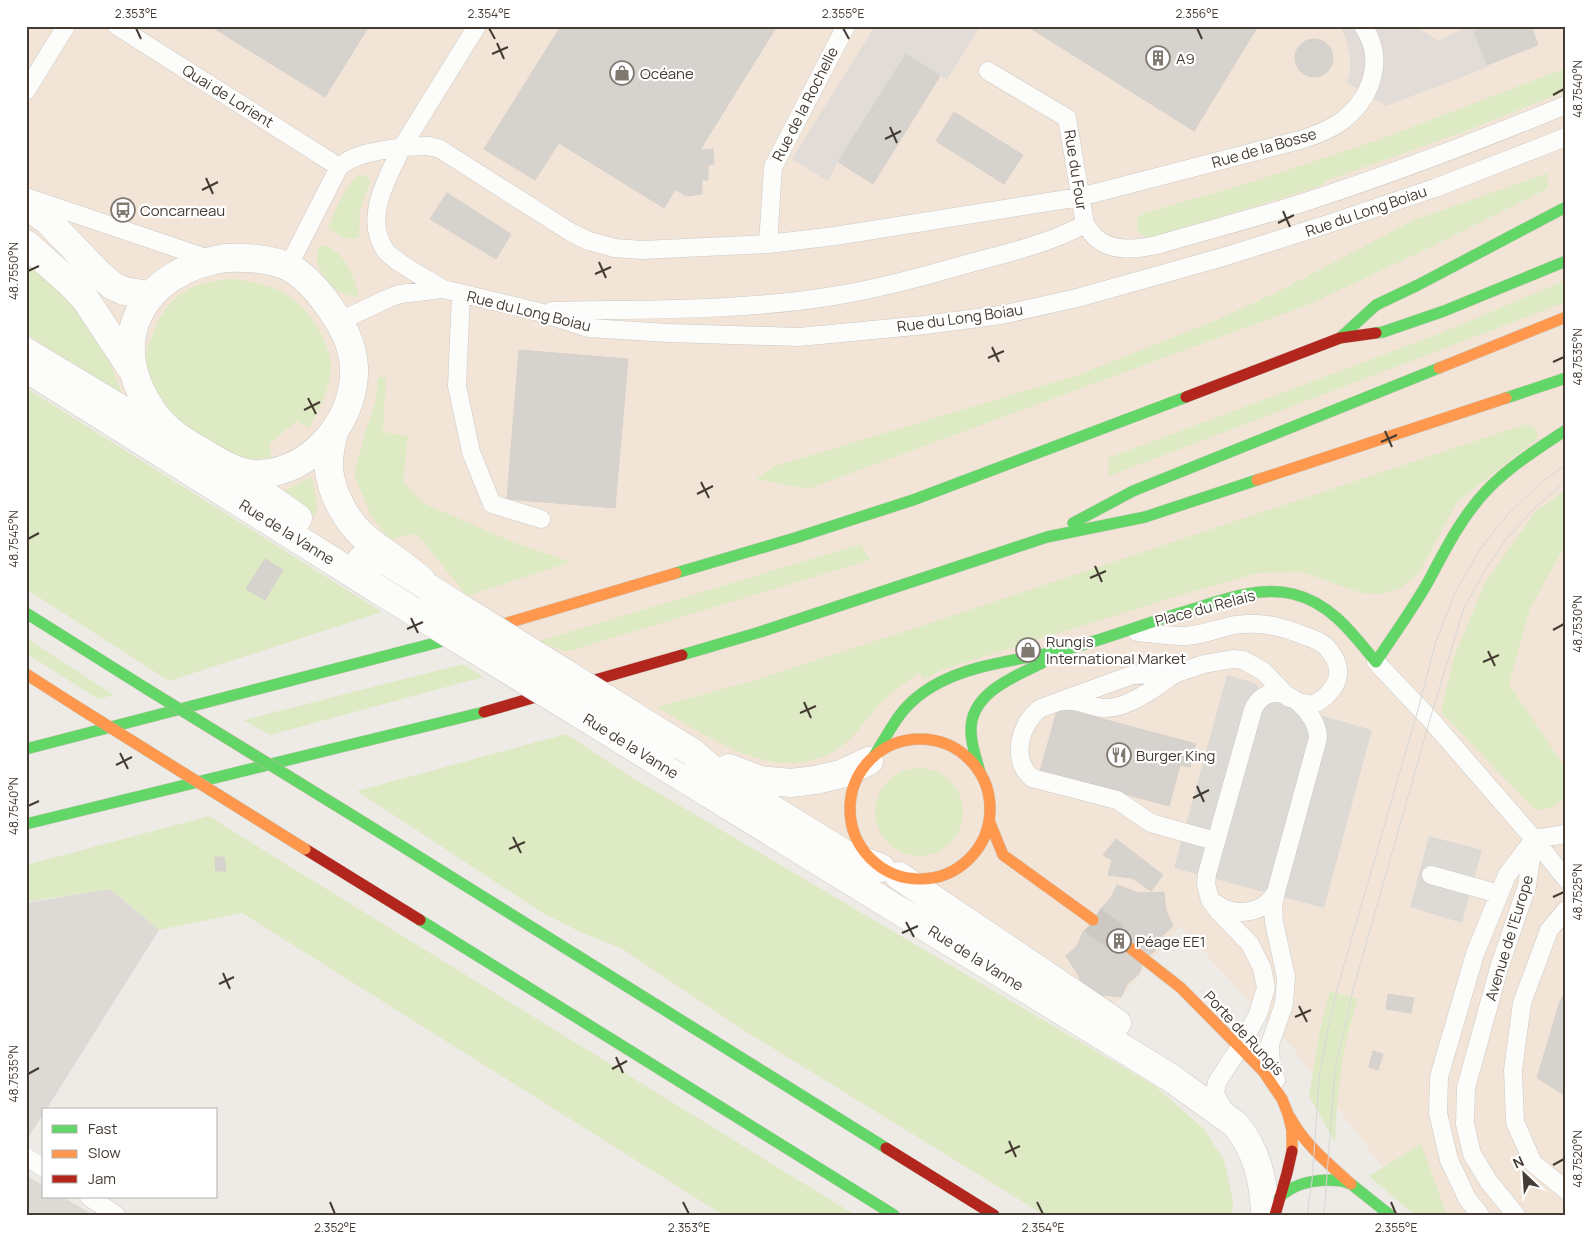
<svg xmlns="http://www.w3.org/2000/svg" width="1592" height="1241" font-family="Manrope,sans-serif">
<rect width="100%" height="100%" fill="#eeebe6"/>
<!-- commercial -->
<path fill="#f2e5d7" d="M26,26h1540v1189h-130l-46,-38 -99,-131 -111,-120 -81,98 -1073,-665z"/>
<!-- industrial -->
<path fill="#e1dcd7" d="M875,26h105l-33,54 -41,-26 -68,108 -10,19 -36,-22z
M1339,26h76l23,15 31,-15h4l15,41 -102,39 -39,-23 3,-12v-16l-5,-20z"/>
<!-- green -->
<path fill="#deeac3" d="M1566,68v23l-100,40 -138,49 -8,6 -172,53 -11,-9v-12l7,-5 105,-30 129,-43z
M1548,173l-1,16 -120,60 -117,55 -502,185 -52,-10 19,-13 303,-91 141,-56 62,-29 133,-70z
M361,174l7,4 2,4 -10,28 -1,27c-11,5 -22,-2 -31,-9 7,-16 17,-46 33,-54z
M320,245c25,4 34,30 39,52 -19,0 -39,-17 -42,-37 -1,-5 1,-10 3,-15z
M26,259c17,16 35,31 51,48 22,26 35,58 46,90l-97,-64z
M234,279c42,6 66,16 87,55 5,10 10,21 10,33 -1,23 -12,42 -22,61l-12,-7 -28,23 3,13c-8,1 -16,3 -23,3 -41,-2 -104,-61 -103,-104 1,-8 5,-17 8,-25 15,-39 41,-50 80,-52z
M1566,280v22l-457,174 -1,-18 333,-125z
M378,377l8,1 -3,54 25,4 -5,46 22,22 88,38 58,20 -104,34 -50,-62 -28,5 -18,-23 -17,-42 11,-41 11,-32z
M26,388l356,224 -213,69 -143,-92z
M1526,424l11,5v10l-80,63 -38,71 -17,14 -19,7 -22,-1 -59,-21 -44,1 -67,19 -247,77 -20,10 -5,-6c-14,9 -27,19 -39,31 -14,14 -24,33 -41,44 -61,41 -129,-11 -182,-41l95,-26 169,-55z
M310,478h2l1,3 4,25 -1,8 -7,1 -30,-22z
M1566,489v54l-36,66 -21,75 57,85v27l-14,12 -17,2 -94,-98 13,-55 31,-74 49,-70z
M861,544l9,16 -304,92 -27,-11z
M26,638l88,57 -16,4 -72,-46z
M463,664l20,13 -213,58 -27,-15z
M566,734l67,44 522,308 49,43 20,31 9,40 -1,15h-188l-304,-187 -119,-80 -39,-15 -41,-21 -184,-121z
M875 812a44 44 0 1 1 88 0a44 44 0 1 1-88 0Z
M209,816l64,40 582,359h-132l-481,-302 -83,17 -49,-41 -84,13v-37z
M1330,991l28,8c-16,47 -21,94 -23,143l-26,-46 11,-67z
M1421,1144l26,71h-33l-45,-39z"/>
<!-- parking -->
<path fill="#dddad6" d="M1227,675l28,8 13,17 104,30 -48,178 -150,-40z
M1429,836l53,14 -20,73 -52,-16z
M110,889l49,41 -113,180h-2v3l-17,26 -1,-2v-234z
M26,1175l18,11v11h19l30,18h-67z"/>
<!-- building -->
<path fill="#d6d2cd" stroke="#d6d1cb" d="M210,26h159l-44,71z
M561,26h216l-113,182 -105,-65 -24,37 -51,-31z
M1027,26h231l-64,105z
M1487,26h44l7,19 -51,20 -13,-34z
M1295 58a19 19 0 1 1 38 0a19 19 0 1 1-38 0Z
M906,54l34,22 -67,108 -35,-22z
M954,112l69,43 -19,29 -68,-43z
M713,149l1,15 -6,1v15h-6v14l-16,2 -11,-7 25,-39z
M447,193l64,41 -15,25 -66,-40z
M519,350l109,9 -13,149 -108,-9z
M265,559l18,11 -18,30 -19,-11z
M1058,707l138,37 -6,23 -10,-2 -11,41 -129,-35z
M1116,839l47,36 -12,16 -19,-13 -24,-3 4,-15 -9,-5z
M215,857h9l2,14h-10z
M1117,885l22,8 25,-1 2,18 7,16 -12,11 -5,13 -12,9 -5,15 -11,9 -7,14 -17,-2 -18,4 -7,-23 -13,-20 11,-10 6,-14 11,-10 6,-13 10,-10z
M1566,991v105l-29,-18 23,-77z
M1388,994l26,4 -3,15 -25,-4z
M1373,1051l10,3 -5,16 -9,-3z"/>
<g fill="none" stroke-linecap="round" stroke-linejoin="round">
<!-- street-tunnel -->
<path stroke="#ccc8c2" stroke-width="28" stroke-dasharray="28 14" stroke-linecap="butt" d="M1093,920l32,24"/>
<!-- lane casing -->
<g stroke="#ccc9c3" stroke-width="19">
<path id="lane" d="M117,26l222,141
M988,71l79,47 18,106c3,4 6,9 10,13 17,16 41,12 62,8 47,-14 95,-26 142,-41 90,-29 179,-63 267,-99
M26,91l40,-65
M26,197l186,63
M768,244l5,-77 73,-141
M288,267l51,-100c17,-15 42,-16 63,-20l75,-121
M443,289c-14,-9 -49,-27 -58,-39 -22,-33 3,-73 17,-103l27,-1 11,3 132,84 17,8 26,7 27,2 126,-6 67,-8 245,-39 220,-57c13,-4 27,-9 39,-17 31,-22 48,-62 24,-97
M461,294l-4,92 14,66 21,52 49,15
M552,311c90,-2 186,0 275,-14 47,-7 94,-20 140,-33 39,-11 82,-20 118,-40
M340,321l49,-23 11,-4 43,-5 96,23 49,16 81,5 130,4 126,-12 76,-10 76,-17 146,-41 105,-33 107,-36 131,-51
M26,346l133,80
M1137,632c16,1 33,5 49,4 17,-1 32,-8 49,-11 23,-4 49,2 70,11 9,3 18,6 23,13 14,16 14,32 -2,47 -4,3 -7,7 -13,8 -4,1 -10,-1 -15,-2
M1376,662l54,57 104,120 32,40
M1064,701c14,-2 26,6 39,7 23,2 55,-22 73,-35
M1534,839l32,-5
M1215,841l-64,-18 -34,-23 -85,-22c-22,-18 -12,-56 9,-70l91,-33 45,-2 27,-9 29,-5 10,1 20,11 26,27
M1431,875l68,19
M1215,903c19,15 49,11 61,-11
M1566,910l-17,20 -27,73 -9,67 2,52 18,41 33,27
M1225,1112l-10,-18 2,-12 23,-35 18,-33 8,-26 -4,-20 -12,-24 -31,-32 -9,-12 -4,-16 1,-10 46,-164c2,-5 5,-10 10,-13 23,-15 55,17 55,41l-42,154 -3,15 1,15 12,55 -2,27 -14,40 1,22 5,14
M26,1157l18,11
M89,1197l27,18
M1480,1215l-13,-17 -18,-38 -11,-47 1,-36 36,-123 32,-79 27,-36
M1516,1215l-27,-33 -17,-28 -7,-30 1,-36 33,-120 28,-82 6,-43"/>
</g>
<!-- street casing -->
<g stroke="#ccc9c3" stroke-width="29">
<path id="street" d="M26,205l22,16 52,54 13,11 11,5 25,4
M26,244l43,38 17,18 45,68
M225,258c23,-1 49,0 69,12 13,8 23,20 32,32 14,20 27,40 28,65 2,49 -36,98 -85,106 -23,5 -44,-7 -63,-19 -20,-11 -40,-23 -53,-42 -50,-71 -11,-141 72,-154z
M26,368l348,219
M334,432c-3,12 -6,25 -5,38 3,25 18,53 38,69 18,15 37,25 55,42
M231,471l67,47
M361,560l34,22 35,7
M693,753l29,25 121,75 38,15
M661,764l510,314 64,46c22,26 29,57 30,91
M729,768l31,12 31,3 24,-3 26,-6 28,-13
M899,876l218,147"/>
</g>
<!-- fast casing -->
<g stroke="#cec8bc" stroke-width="12">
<path id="fast" d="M1376,333l7,-1 61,-21 122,-50
M1340,338l36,-33 42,-20 148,-78
M1506,398l60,-20
M1073,523l60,-32 306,-123
M676,573l119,-35 118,-38 273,-103
M26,613l121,76
M682,655l78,-23 287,-95 98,-20 112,-37
M1376,662c17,-26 36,-52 52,-80 17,-32 34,-66 59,-92 23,-24 52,-42 79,-60
M26,749l444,-115
M873,757c21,-31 25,-50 60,-71 41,-24 93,-26 138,-38 41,-11 81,-27 122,-39 32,-10 67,-23 100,-15 38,9 60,40 83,68
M980,772c-4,-14 -9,-27 -9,-41 -1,-38 43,-54 71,-68
M26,824l458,-112
M376,830l510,318
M420,920l474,295
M1328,1180l14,1 9,3 39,31
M1279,1198c14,-14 30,-17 49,-18"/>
</g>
<!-- slow casing -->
<g stroke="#cec8bc" stroke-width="12">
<path id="slow" d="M1439,368l127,-51
M1257,480l249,-82
M470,634l206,-61
M26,674l50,32
M850 809a70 70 0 1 1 140 0a70 70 0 1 1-140 0Z
M990,823l13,32 90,65
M1125,944l56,44 82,83 19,28 6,15 4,16v21
M1290,1117c15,28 38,46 61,67"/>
</g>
<!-- jam casing -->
<g stroke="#cec8bc" stroke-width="12">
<path id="jam" d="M1186,397l154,-59 36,-5
M484,712l198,-57
M305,849l115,71
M886,1148l108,67
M1275,1215l12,-42 5,-22"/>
</g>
<!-- lane -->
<use href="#lane" stroke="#fcfcfb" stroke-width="18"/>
<!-- street -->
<use href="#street" stroke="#fcfcfb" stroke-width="28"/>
<!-- fast -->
<use href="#fast" stroke="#63d668" stroke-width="11"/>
<!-- slow -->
<use href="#slow" stroke="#ff974d" stroke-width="11"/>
<!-- jam -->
<use href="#jam" stroke="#b3261e" stroke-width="11"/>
<!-- tram -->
<path stroke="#d8d7d7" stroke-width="1" d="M1307,1215l5,-34 7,-102 10,-56 9,-37 81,-280 17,-65 19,-48 26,-45 14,-18 16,-19 34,-32 21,-14
M1324,1215l11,-146 18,-79 77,-271 34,-111 20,-36 22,-33 29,-31 31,-27"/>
<!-- street-bridge casing -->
<g stroke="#ccc9c3" stroke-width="29" stroke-linecap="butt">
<path id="street-bridge" d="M374,587l287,177
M430,589l263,164"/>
</g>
<!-- fast-bridge casing -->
<g stroke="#c8b6a0" stroke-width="12" stroke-linecap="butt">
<path id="fast-bridge" d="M147,689l229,141"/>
</g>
<!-- slow-bridge casing -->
<g stroke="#c8b6a0" stroke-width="12" stroke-linecap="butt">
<path id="slow-bridge" d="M76,706l229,143"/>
</g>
<!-- street-bridge -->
<use href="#street-bridge" stroke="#fcfcfb" stroke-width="28"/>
<!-- fast-bridge -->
<use href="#fast-bridge" stroke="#63d668" stroke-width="11"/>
<!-- slow-bridge -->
<use href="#slow-bridge" stroke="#ff974d" stroke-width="11"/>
</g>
<!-- ticks -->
<path fill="none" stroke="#443b32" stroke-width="2" d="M136,28l5,11M489,28l6,11M843,28l6,11M1197,28l5,11M497,43l7,16M492,54l16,-7M1553,95l11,-6M890,127l7,16M885,139l16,-8M206,178l7,16M202,190l16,-8M1283,211l7,16M1278,223l16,-8M599,262l7,16M28,271l11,-5M595,274l16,-7M992,347l7,15M988,358l16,-7M1553,362l11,-5M308,398l8,16M304,410l16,-8M1385,431l7,16M1381,442l16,-7M701,482l8,16M697,494l16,-8M28,539l11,-6M1095,566l7,16M1090,578l16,-7M411,618l7,15M407,629l16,-7M1553,630l11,-6M1488,651l7,15M1483,662l16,-7M804,702l7,16M800,713l16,-7M120,753l8,16M116,765l16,-8M1197,786l7,16M1193,798l16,-8M28,806l11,-5M513,837l8,16M509,849l16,-7M1553,897l11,-5M906,922l8,15M902,933l16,-7M223,973l7,16M219,984l15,-7M1299,1006l8,16M1295,1017l16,-7M616,1057l7,16M612,1069l15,-8M28,1074l11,-6M1009,1141l7,16M1005,1153l15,-7M1553,1165l11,-6M330,1202l5,12M683,1202l6,12M1037,1202l6,12M1391,1202l5,12"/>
<!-- icons -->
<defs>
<g id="building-ring" transform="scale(1.25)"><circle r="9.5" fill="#fff" stroke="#807971" stroke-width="1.5"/><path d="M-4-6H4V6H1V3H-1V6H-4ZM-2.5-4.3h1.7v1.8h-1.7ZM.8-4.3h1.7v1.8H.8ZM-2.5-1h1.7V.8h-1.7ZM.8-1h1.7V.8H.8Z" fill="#807971"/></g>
<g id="shop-ring" transform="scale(1.25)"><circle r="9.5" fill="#fff" stroke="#807971" stroke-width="1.5"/><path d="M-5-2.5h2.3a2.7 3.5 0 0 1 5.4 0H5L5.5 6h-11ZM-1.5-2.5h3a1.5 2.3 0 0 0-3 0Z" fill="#807971"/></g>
<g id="bus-ring" transform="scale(1.25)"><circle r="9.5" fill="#fff" stroke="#807971" stroke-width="1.5"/><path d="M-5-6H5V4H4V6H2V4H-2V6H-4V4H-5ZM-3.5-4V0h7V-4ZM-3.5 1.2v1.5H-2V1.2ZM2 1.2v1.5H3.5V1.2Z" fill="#807971"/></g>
<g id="restaurant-ring" transform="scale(1.25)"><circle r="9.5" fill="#fff" stroke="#807971" stroke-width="1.5"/><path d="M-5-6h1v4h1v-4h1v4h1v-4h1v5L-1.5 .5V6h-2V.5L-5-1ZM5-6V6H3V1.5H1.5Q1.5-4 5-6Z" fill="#807971"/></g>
</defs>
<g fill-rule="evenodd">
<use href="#building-ring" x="1158" y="58"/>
<use href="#shop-ring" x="622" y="73"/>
<use href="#bus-ring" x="123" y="210"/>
<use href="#shop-ring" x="1028" y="650"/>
<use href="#restaurant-ring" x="1119" y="755"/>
<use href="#building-ring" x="1119" y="941"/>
</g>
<g text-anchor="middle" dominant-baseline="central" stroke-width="4.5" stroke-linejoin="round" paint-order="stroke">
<!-- poi labels -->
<g font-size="15" fill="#443b32" stroke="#fff" text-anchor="start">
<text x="1176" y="58">A9</text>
<text x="640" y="73">Océane</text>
<text x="140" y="210">Concarneau</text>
<text x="1046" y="641">Rungis<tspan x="1046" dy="17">International Market</tspan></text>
<text x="1136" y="755">Burger King</text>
<text x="1136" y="941">Péage EE1</text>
</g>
<!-- street labels -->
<g font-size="15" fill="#443b32" stroke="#fff">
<text transform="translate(228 96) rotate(32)">Quai de Lorient</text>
<text transform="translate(805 104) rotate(-63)">Rue de la Rochelle</text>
<text transform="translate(1264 148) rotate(-16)">Rue de la Bosse</text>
<text transform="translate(1076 170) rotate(81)">Rue du Four</text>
<text transform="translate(1366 211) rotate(-19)">Rue du Long Boiau</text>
<text transform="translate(529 311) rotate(14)">Rue du Long Boiau</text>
<text transform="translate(960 318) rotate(-8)">Rue du Long Boiau</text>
<text transform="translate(287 532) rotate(32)">Rue de la Vanne</text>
<text transform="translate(1205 608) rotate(-15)">Place du Relais</text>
<text transform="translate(631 746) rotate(32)">Rue de la Vanne</text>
<text transform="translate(1509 938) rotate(-73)">Avenue de l'Europe</text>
<text transform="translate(976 958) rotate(32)">Rue de la Vanne</text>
<text transform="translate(1244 1033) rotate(47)">Porte de Rungis</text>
</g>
</g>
<!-- border -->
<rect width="1592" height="1241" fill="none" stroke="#ffffff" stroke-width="55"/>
<!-- legend -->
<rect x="42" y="1108" width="175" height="90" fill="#ffffff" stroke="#b4b1ad"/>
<rect x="52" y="1125" width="25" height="8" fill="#63d668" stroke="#b4b1ad"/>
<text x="88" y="1134" font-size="15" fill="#443b32">Fast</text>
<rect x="52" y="1150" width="25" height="8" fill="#ff974d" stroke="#b4b1ad"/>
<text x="88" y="1158" font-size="15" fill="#443b32">Slow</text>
<rect x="52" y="1175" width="25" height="8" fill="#b3261e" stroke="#b4b1ad"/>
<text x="88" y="1184" font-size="15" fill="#443b32">Jam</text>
<!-- north arrow -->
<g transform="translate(1524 1174) rotate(335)" stroke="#ffffff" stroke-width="4" paint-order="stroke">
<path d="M0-4L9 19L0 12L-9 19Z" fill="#443b32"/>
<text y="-8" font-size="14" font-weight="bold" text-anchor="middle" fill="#443b32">N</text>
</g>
<rect x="28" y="28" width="1536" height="1186" fill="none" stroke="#443b32" stroke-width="2"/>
<g font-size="12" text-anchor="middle" fill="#443b32">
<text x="136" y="18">2.353°E</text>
<text x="489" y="18">2.354°E</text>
<text x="843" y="18">2.355°E</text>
<text x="1197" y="18">2.356°E</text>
<text transform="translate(1578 89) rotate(-90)" y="4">48.7540°N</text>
<text transform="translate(14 271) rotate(-90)" y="4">48.7550°N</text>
<text transform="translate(1578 357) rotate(-90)" y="4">48.7535°N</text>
<text transform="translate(14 539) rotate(-90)" y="4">48.7545°N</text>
<text transform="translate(1578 624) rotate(-90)" y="4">48.7530°N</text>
<text transform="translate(14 806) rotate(-90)" y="4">48.7540°N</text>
<text transform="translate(1578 892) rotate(-90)" y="4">48.7525°N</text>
<text transform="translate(14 1074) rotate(-90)" y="4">48.7535°N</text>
<text transform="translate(1578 1159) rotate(-90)" y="4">48.7520°N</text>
<text x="335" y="1232">2.352°E</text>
<text x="689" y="1232">2.353°E</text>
<text x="1043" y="1232">2.354°E</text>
<text x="1396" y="1232">2.355°E</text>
</g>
</svg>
